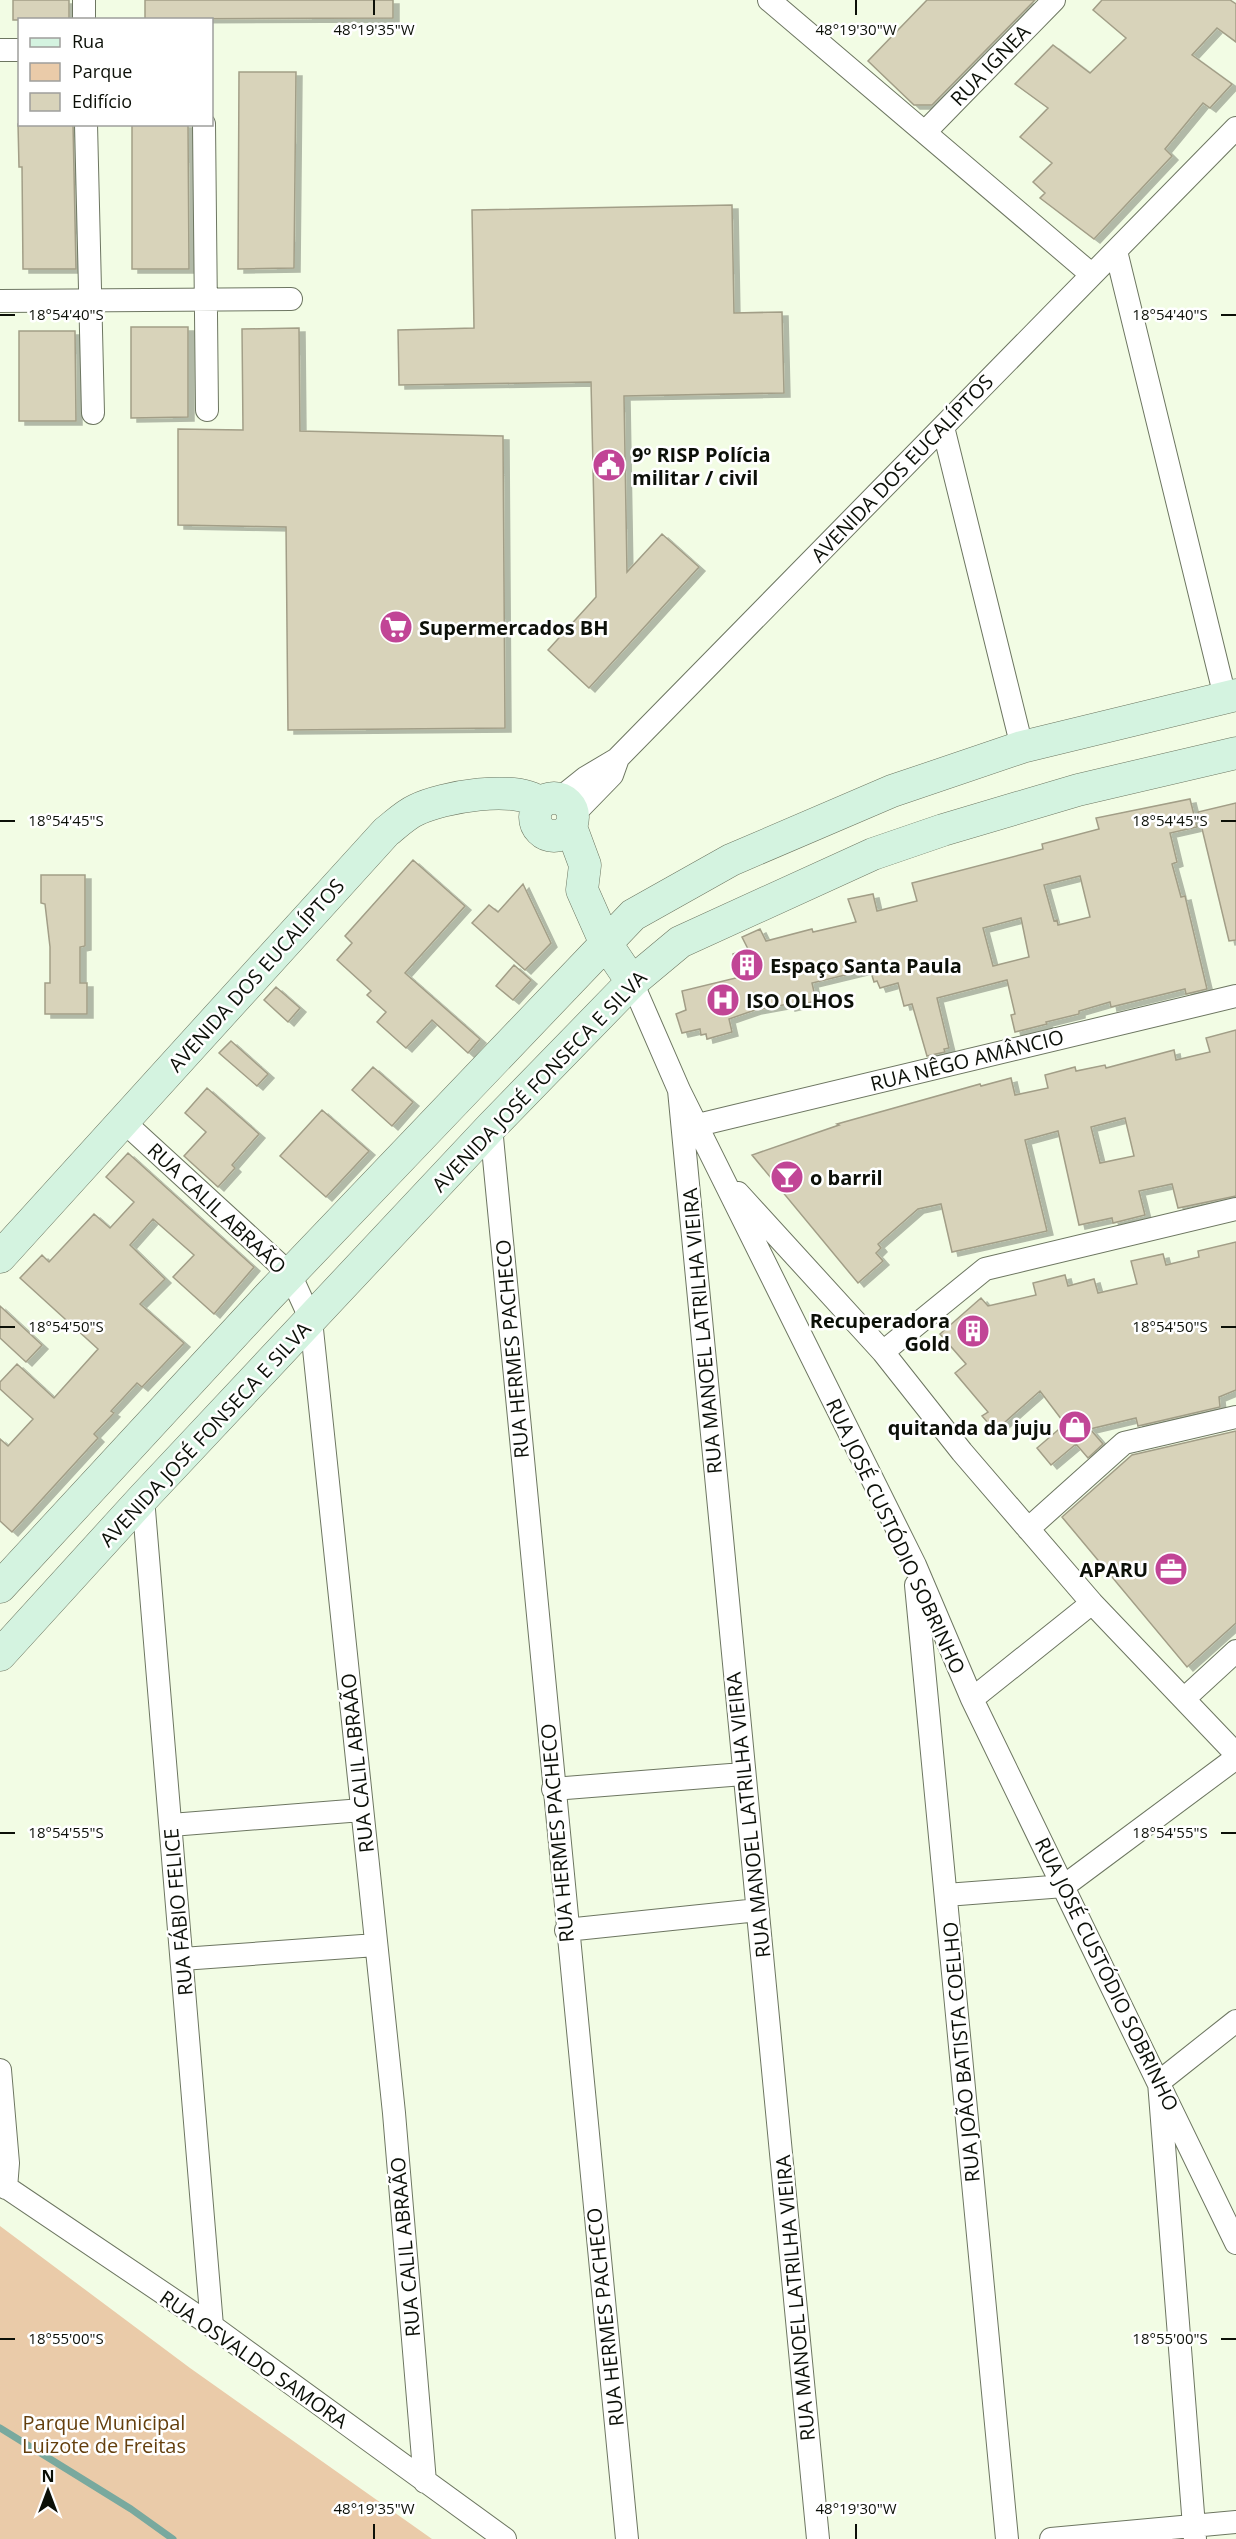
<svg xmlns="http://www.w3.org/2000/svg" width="1236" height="2539" font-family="'Open Sans',sans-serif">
<defs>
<filter id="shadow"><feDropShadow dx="6" dy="4" stdDeviation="0" flood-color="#0004"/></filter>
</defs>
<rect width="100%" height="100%" fill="#f2fce4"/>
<!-- green -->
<path fill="#eacba9" d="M0,2226l190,142 242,171h-432z"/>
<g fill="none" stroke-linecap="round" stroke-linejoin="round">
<!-- stream -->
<path stroke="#79a99e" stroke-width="7" d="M0,2428l131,81 42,30"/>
</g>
<!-- building -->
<path fill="#d8d3ba" stroke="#a29e87" stroke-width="1.5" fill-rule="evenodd" filter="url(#shadow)" d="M13,0h56v20h-56z
M145,0h248v18l-248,1z
M927,0h108l-103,105h-18l-46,-44z
M1102,0h128l6,4v38l-19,-14 -25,27 40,29 -22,24 -7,-5 -38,46 7,7 -78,83 -54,-41 5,-5 -12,-11 19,-19 -32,-26 28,-29 -33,-24 38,-39 37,28 36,-35 -33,-28z
M239,72h57l-2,196 -56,1z
M18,124h55l3,145h-53l-1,-102h-3z
M132,124h56l1,145h-57z
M732,205l2,108 48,-1 2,81 -160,3 3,176 35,-38 37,33 -110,121 -41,-38 48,-53 -5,-215 -192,3 -1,-55 76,-2 -2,-118z
M131,327h57v90l-57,1z
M299,328l1,103 203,5 2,292 -217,2 -2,-203 -108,-2v-96l65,1 -1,-101z
M19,331h56l1,90h-57z
M1190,799l7,28 -27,6 7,29 -5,2 9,33 4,-1 22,93 -21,5 -1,-5 -74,18 -1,-5 -31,9v3l-33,8 1,2 -32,8 -4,-17 4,-1 -8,-34 -70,18 12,50 -5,1 1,3 -18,4 -15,-52 -8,2 -6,-23 -18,5 -3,-7 -3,1 -4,-13 -58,14 4,18 -27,6 -1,-3 -33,6 -26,9 3,13 -25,7 -1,-5 -5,1 -1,-6 -18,4 -6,-19 10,-4 -4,-19 58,-14 -7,-23 15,-5 -6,-12 18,-8 6,12 46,-12 1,3 43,-10 -8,-23 25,-5 4,17 40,-10 -5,-18 131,-34 -1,-5 57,-15 -3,-11zM1080,876l10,41 -32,8 -1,-5 -3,1 -10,-36zM1021,918l8,39 -36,9 -10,-38z
M1236,803v137l-7,1 -31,-129z
M413,860l52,46 -60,67 75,66 -12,14 -36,-33 -26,28 -29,-26 9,-10 -19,-17 4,-4 -34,-31 15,-17 -7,-7z
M41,875h44v71l-5,1v36h7v31h-42v-31h5v-36l-5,-43 -4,-1z
M523,884l28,59 -26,27 -53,-47 17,-18 9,7z
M514,965l17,15 -18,20 -17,-14z
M276,987l24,21 -12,14 -24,-22z
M1236,1030v166l-58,12 -6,-24 -33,7 6,24 -32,8 -1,-5 -33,7 -21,-94 -33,9 22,91 -95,21 -11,-48 -23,5 -40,35 3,4 -5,5 7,8 -25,22 -106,-128 87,-30 -2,-1 143,-40 1,2 30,-8 4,17 33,-7 -3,-13 30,-8 1,4 29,-6 1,3 68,-18 2,10 34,-8 -4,-14zM1125,1118l9,38 -34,7 -9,-36z
M231,1041l37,33 -11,12 -38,-33z
M373,1067l40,35 -21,24 -40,-36z
M207,1088l52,46 -27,31 3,3 -17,19 -34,-31 22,-24 -21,-19z
M322,1110l47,41 -43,46 -46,-41z
M128,1153l126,114 -40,47 -41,-37 21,-22 -41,-36 -23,26 35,34 -25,25 44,39 -42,44 -5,-4 -26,28 3,2 -20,21 4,4 -86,94 -12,-11v-82l8,7 25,-27 -33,-30v-7l17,-18 37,34 44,-49 -78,-71 22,-23 7,7 45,-48 16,14 24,-26 -28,-25z
M1236,1242v148l-17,7 1,10 -82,19 -2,-8 -46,11 13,15 -15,14 -12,-14 -25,21 -14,-17 28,-24 -25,-33 -45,40 -13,-15 6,-4 -33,-39 11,-9 -26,-30 41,-36 7,8 48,-11 -3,-12 32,-8 3,11 26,-7 4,14 39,-9 -6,-23 32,-7 3,11 33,-8 -1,-6z
M0,1306l42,39 -16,17 -26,-24z
M1236,1431v192l-49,44 -125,-150 70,-62z"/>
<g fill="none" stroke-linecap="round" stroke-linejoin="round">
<!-- street casing -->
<g stroke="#6d7661" stroke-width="24">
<path id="street" d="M84,0v20
M769,0l322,274
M0,50h20
M86,124l7,289
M204,124l3,286
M926,131l128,-131
M1116,251l109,446
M0,301l291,-2
M943,427l79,320
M560,798l25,-20 32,-19 619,-631
M574,814l38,-39 5,-14
M632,982l47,108 236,475 57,134 264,544
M679,1090l139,1449
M123,1121l167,153 21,46 83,793 31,369
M698,1125l538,-129
M491,1127l136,1412
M738,1193l145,159 79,100 130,151 144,151
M883,1352l102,-83 251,-60
M143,1498l69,828
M1028,1529l96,-86 112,-26
M916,1585l91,954
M1185,1698l51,-47
M972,1699l120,-96
M553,1789l190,-15
M171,1825l191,-15
M946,1895l118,-9 172,-128
M566,1930l192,-20
M182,1959l194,-14
M0,2070l8,93 -2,25
M0,2183l212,143 293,213
M1051,2539l185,-17
M1195,2539l-36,-457 77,-61"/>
</g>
<!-- secondary casing -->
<g stroke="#6d7661" stroke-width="33">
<path id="secondary" d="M535 817a19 19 0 1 1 38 0a19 19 0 1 1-38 0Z
M571,827l14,38 -3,25 23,52 27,40
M0,1257l386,-425c9,-7 19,-17 30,-22 26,-13 100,-26 124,-7
M0,1587l268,-290 365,-382 98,-55 161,-69 130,-44 214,-52
M0,1655l143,-157 348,-371 141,-145 48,-40 193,-88 70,-24 135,-40 158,-37"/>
</g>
<!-- street -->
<use href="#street" stroke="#fff" stroke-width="22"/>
<!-- secondary -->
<use href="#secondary" stroke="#d4f3e0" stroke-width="32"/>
</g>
<!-- ticks -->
<path fill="none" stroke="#0c1008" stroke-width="2" d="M374,0v15M856,0v15M0,315h15M1221,315h15M0,821h15M1221,821h15M0,1327h15M1221,1327h15M0,1833h15M1221,1833h15M0,2339h15M1221,2339h15M374,2524v15M856,2524v15"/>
<!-- icons -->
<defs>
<g id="civic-disc" transform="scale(1.725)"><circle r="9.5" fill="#c14596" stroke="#fff"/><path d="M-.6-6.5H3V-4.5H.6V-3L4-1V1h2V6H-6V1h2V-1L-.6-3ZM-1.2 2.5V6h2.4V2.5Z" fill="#fff"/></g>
<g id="supermarket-disc" transform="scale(1.725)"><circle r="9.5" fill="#c14596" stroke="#fff"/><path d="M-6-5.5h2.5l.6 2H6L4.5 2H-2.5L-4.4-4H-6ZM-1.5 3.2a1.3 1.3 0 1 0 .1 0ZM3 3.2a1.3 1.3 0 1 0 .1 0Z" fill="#fff"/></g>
<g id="building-disc" transform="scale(1.725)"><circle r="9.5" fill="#c14596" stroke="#fff"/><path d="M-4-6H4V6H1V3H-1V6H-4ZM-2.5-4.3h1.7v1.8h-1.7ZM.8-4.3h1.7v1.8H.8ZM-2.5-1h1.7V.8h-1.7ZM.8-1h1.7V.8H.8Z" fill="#fff"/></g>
<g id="hospital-disc" transform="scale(1.725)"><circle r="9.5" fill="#c14596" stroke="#fff"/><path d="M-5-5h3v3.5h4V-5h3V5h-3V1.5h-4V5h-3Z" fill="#fff"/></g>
<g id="bar-disc" transform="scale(1.725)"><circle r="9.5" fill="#c14596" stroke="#fff"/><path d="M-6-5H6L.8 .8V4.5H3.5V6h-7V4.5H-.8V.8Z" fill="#fff"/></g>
<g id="shop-disc" transform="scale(1.725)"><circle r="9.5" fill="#c14596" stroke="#fff"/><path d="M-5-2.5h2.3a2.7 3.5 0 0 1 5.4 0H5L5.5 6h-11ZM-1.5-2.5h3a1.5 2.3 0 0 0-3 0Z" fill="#fff"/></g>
<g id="office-disc" transform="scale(1.725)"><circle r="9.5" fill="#c14596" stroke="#fff"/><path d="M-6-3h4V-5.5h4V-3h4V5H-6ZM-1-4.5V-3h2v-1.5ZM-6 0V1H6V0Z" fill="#fff"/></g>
</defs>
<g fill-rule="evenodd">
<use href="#civic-disc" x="609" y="465"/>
<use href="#supermarket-disc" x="396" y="627"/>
<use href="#building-disc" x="747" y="965"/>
<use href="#hospital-disc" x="723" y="1000"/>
<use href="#bar-disc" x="787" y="1177"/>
<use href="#building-disc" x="973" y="1331"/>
<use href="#shop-disc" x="1075" y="1427"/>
<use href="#office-disc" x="1171" y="1569"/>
</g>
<g text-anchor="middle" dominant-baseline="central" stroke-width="5" stroke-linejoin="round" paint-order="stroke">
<!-- street labels -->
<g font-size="20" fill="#0c1008" stroke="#fff">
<text transform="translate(990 65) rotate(-46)">RUA IGNEA</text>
<text transform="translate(902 468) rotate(-46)">AVENIDA DOS EUCALÍPTOS</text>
<text transform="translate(256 975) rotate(-48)">AVENIDA DOS EUCALÍPTOS</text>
<text transform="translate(967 1060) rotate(-14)">RUA NÊGO AMÂNCIO</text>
<text transform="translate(539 1081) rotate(-46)">AVENIDA JOSÉ FONSECA E SILVA</text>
<text transform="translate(217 1208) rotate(43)">RUA CALIL ABRAÃO</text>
<text transform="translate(702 1331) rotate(-95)">RUA MANOEL LATRILHA VIEIRA</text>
<text transform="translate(512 1349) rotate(-95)">RUA HERMES PACHECO</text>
<text transform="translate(205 1434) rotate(-47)">AVENIDA JOSÉ FONSECA E SILVA</text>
<text transform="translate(896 1536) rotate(65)">RUA JOSÉ CUSTÓDIO SOBRINHO</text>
<text transform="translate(357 1763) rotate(-96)">RUA CALIL ABRAÃO</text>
<text transform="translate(748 1815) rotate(-96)">RUA MANOEL LATRILHA VIEIRA</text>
<text transform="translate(557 1833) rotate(-95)">RUA HERMES PACHECO</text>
<text transform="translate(178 1912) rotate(-95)">RUA FÁBIO FELICE</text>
<text transform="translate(1107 1974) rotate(64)">RUA JOSÉ CUSTÓDIO SOBRINHO</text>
<text transform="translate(961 2052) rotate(-95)">RUA JOÃO BATISTA COELHO</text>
<text transform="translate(405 2247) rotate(-95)">RUA CALIL ABRAÃO</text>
<text transform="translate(795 2298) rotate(-95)">RUA MANOEL LATRILHA VIEIRA</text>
<text transform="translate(605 2317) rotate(-96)">RUA HERMES PACHECO</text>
<text transform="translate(254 2359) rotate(35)">RUA OSVALDO SAMORA</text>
</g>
<!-- poi labels -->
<g font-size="20" font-weight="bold" fill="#0c1008" stroke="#fff" text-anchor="start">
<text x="632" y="454">9º RISP Polícia<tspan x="632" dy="23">militar / civil</tspan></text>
<text x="419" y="627">Supermercados BH</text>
<text x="770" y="965">Espaço Santa Paula</text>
<text x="746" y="1000">ISO OLHOS</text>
<text x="810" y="1177">o barril</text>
<text x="950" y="1320" text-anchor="end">Recuperadora<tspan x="950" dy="23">Gold</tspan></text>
<text x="1052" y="1427" text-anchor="end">quitanda da juju</text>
<text x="1148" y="1569" text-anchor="end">APARU</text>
</g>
<!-- park labels -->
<g font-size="20" fill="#643f0d" stroke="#fff">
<text x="104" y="2422">Parque Municipal<tspan x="104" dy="23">Luizote de Freitas</tspan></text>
</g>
</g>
<g font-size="15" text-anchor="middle" fill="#0c1008" stroke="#fff" stroke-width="5" stroke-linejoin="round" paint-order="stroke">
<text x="374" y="35">48°19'35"W</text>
<text x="856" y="35">48°19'30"W</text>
<text x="66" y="320">18°54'40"S</text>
<text x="1170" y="320">18°54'40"S</text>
<text x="66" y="826">18°54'45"S</text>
<text x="1170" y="826">18°54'45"S</text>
<text x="66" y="1332">18°54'50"S</text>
<text x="1170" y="1332">18°54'50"S</text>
<text x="66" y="1838">18°54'55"S</text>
<text x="1170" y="1838">18°54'55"S</text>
<text x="66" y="2344">18°55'00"S</text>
<text x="1170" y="2344">18°55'00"S</text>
<text x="374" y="2514">48°19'35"W</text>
<text x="856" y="2514">48°19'30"W</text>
</g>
<!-- legend -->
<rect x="18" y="18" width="195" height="108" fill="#ffffff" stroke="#9e9f9c" stroke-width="1.5"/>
<rect x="30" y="38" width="30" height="9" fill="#d4f3e0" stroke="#9e9f9c" stroke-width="1.5"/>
<text x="72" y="48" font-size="18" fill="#0c1008">Rua</text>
<rect x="30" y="63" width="30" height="18" fill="#eacba9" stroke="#9e9f9c" stroke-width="1.5"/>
<text x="72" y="78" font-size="18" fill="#0c1008">Parque</text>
<rect x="30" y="93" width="30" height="18" fill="#d8d3ba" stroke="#9e9f9c" stroke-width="1.5"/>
<text x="72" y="108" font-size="18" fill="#0c1008">Edifício</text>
<!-- north arrow -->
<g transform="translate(48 2491)" stroke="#ffffff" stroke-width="4.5" paint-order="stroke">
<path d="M0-4.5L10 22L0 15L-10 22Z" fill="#0c1008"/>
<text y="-9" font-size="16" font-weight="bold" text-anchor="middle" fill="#0c1008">N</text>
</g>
</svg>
